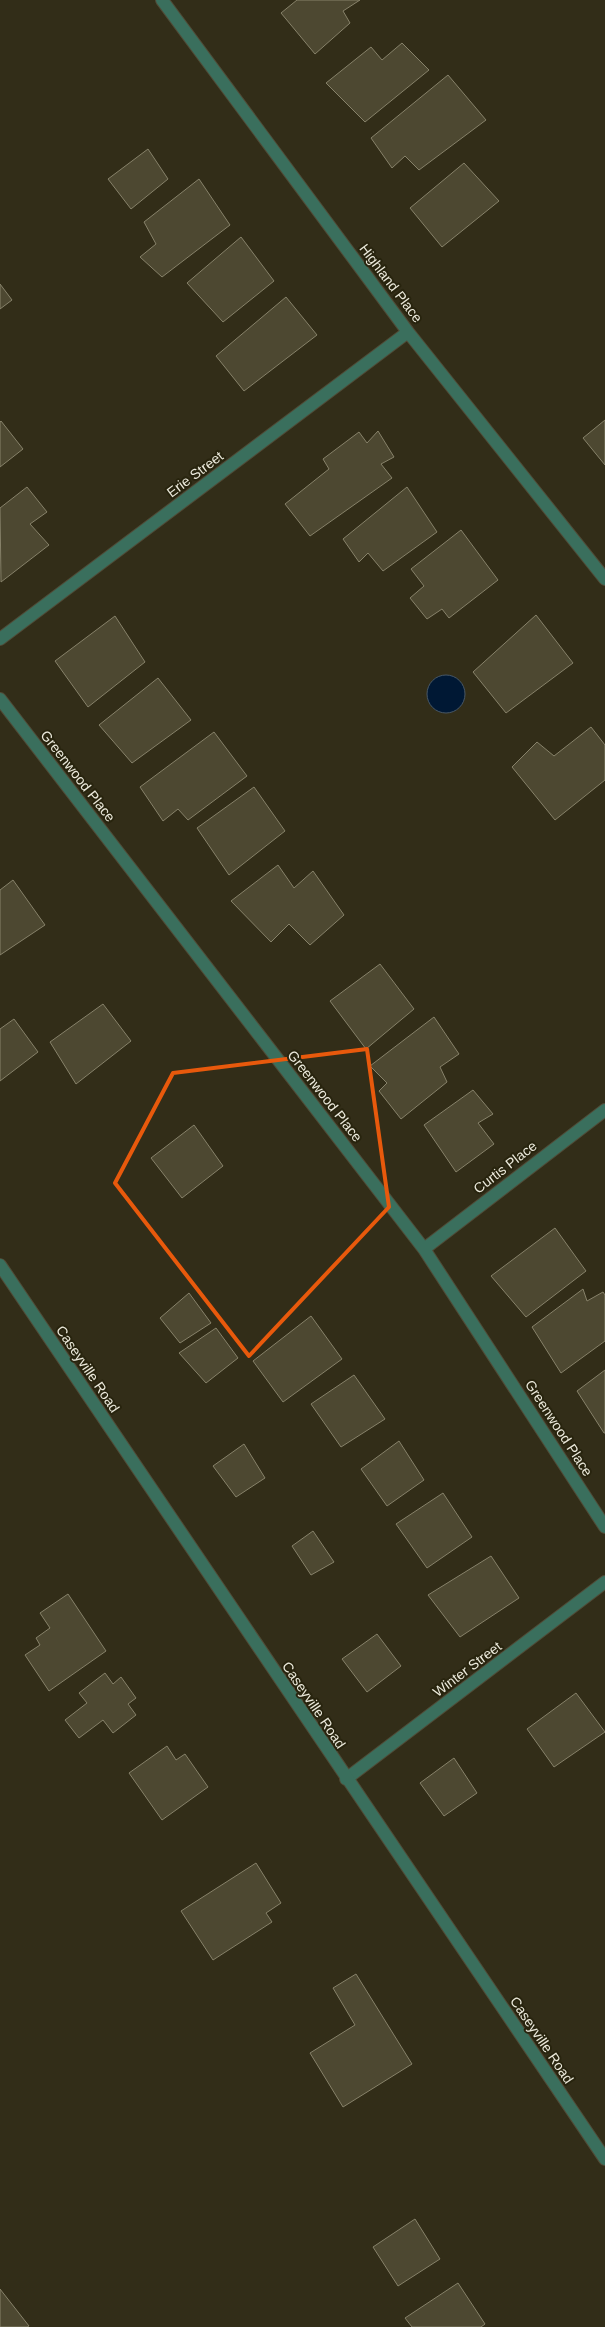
<svg xmlns="http://www.w3.org/2000/svg" width="605" height="2327" font-family="Helvetica,sans-serif">
<rect width="100%" height="100%" fill="#322d18"/>
<!-- water -->
<path fill="#001834" stroke="#475766" d="M427 694a19 19 0 1 1 38 0a19 19 0 1 1-38 0Z"/>
<!-- building -->
<path fill="#4d4831" stroke="#87826a" d="M297,0h63l-17,11 7,12 -35,31 -34,-41z
M402,43l27,27 -64,52 -39,-39 45,-36 11,13z
M448,75l38,45 -67,50 -14,-14 -13,12 -21,-30z
M148,149l20,30 -37,30 -23,-30z
M464,163l35,38 -57,46 -32,-39z
M199,179l31,46 -68,52 -22,-20 16,-13 -12,-22z
M241,237l33,44 -51,41 -36,-39z
M0,284l12,16 -12,9z
M286,297l31,38 -73,56 -28,-35z
M605,420v45l-22,-27z
M1,421l22,28 -23,18v-45z
M378,431l16,26 -13,7 11,14 -82,58 -25,-32 44,-35 -6,-10 36,-27 8,11z
M27,487l20,25 -17,12 19,21 -48,37 -1,-74z
M407,487l30,45 -54,39 -15,-18 -9,9 -16,-23z
M461,530l37,50 -49,38 -7,-9 -15,10 -17,-21 14,-12 -13,-17z
M536,615l37,48 -67,50 -33,-41z
M115,616l30,46 -57,45 -33,-46z
M158,678l33,42 -59,43 -33,-38z
M591,727l14,18v35l-50,40 -43,-53 25,-25 17,14z
M214,732l33,44 -59,44 -10,-11 -15,12 -23,-34z
M254,787l31,44 -56,44 -32,-47z
M278,865l16,23 19,-17 31,44 -34,30 -21,-21 -18,18 -40,-41z
M13,880l32,45 -45,30v-65z
M380,964l34,45 -48,40 -36,-48z
M103,1004l28,37 -55,43 -26,-42z
M434,1017l25,37 -19,13 7,15 -46,37 -22,-28 8,-8 -17,-17z
M14,1019l24,33 -38,29v-52z
M473,1090l20,24 -15,9 16,21 -38,28 -32,-47z
M194,1125l29,41 -41,32 -31,-40z
M555,1228l31,43 -60,46 -35,-41z
M583,1289l4,12 16,-9 2,3v46l-44,32 -29,-46z
M189,1293l22,30 -31,20 -20,-25z
M311,1316l31,43 -59,43 -30,-41z
M216,1328l22,30 -32,25 -27,-30z
M605,1370v63h-1l-27,-42z
M354,1375l31,44 -44,28 -30,-43z
M399,1441l25,39 -37,26 -26,-37z
M244,1444l21,34 -29,19 -23,-31z
M443,1493l29,44 -45,31 -31,-44z
M313,1531l21,31 -23,13 -19,-29z
M491,1556l28,42 -59,39 -32,-42z
M68,1594l38,57 -57,40 -24,-36 15,-10 -4,-7 14,-10 -10,-15z
M377,1634l24,32 -34,26 -25,-33z
M105,1673l8,11 8,-7 15,21 -8,6 8,11 -23,18 -10,-13 -24,18 -14,-18 22,-17 -8,-10z
M576,1693l29,39 -51,35 -27,-38z
M167,1746l9,14 9,-6 23,33 -46,33 -33,-47z
M454,1758l23,35 -33,23 -24,-33z
M256,1863l25,40 -15,10 6,9 -59,38 -32,-49z
M356,1974l56,90 -69,43 -33,-54 45,-28 -22,-37z
M415,2219l25,40 -42,27 -25,-39z
M458,2283l27,41 -4,3h-69l-7,-9z
M0,2289l29,37 -2,1h-27z"/>
<g fill="none" stroke-linecap="round" stroke-linejoin="round">
<!-- minor casing -->
<g stroke="#504b37" stroke-width="14">
<path id="minor" d="M162,0l246,332 197,247
M0,639l408,-307
M0,699l424,550 181,278
M424,1249l181,-139
M346,1779l259,-197"/>
</g>
<!-- tertiary casing -->
<g stroke="#504b37" stroke-width="14">
<path id="tertiary" d="M0,1265l605,894"/>
</g>
<!-- minor -->
<use href="#minor" stroke="#3a6f5d" stroke-width="12"/>
<!-- tertiary -->
<use href="#tertiary" stroke="#3a6f5d" stroke-width="12"/>
</g>
<!-- marked area -->
<path fill="none" stroke="#e8590c" stroke-width="4" stroke-linejoin="round" d="M367,1049l22,158 -140,149 -134,-173 58,-110z"/>
<g text-anchor="middle" dominant-baseline="central" stroke-width="4" stroke-linejoin="round" paint-order="stroke">
<!-- street labels -->
<g font-size="14" fill="#eceadc" stroke="#28240e">
<text transform="translate(391 283) rotate(53)">Highland Place</text>
<text transform="translate(195 474) rotate(-37)">Erie Street</text>
<text transform="translate(78 776) rotate(52)">Greenwood Place</text>
<text transform="translate(325 1096) rotate(52)">Greenwood Place</text>
<text transform="translate(505 1167) rotate(-38)">Curtis Place</text>
<text transform="translate(88 1369) rotate(56)">Caseyville Road</text>
<text transform="translate(559 1428) rotate(57)">Greenwood Place</text>
<text transform="translate(467 1669) rotate(-37)">Winter Street</text>
<text transform="translate(314 1705) rotate(56)">Caseyville Road</text>
<text transform="translate(542 2040) rotate(56)">Caseyville Road</text>
</g>
</g>
</svg>
